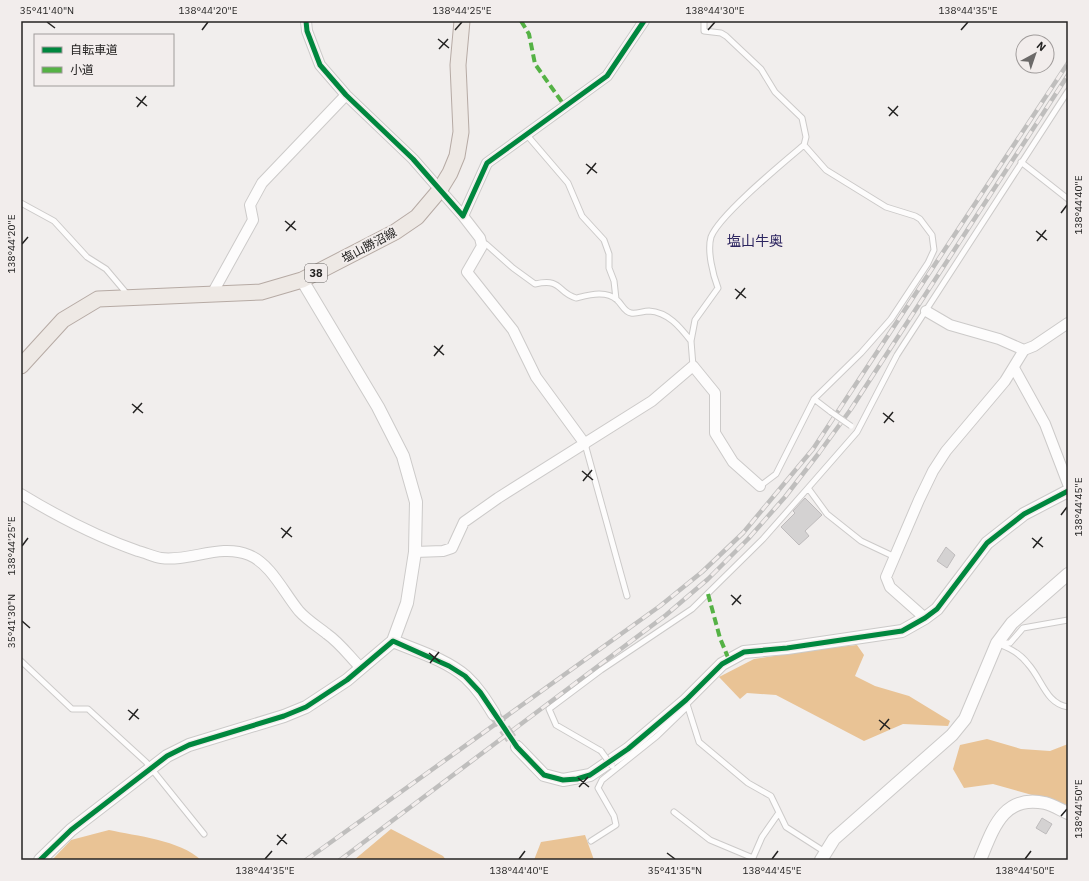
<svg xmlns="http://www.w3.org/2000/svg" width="1089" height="881" font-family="'IBM Plex Sans','Noto Sans JP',sans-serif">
<rect width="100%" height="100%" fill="#f1eeed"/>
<!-- forest -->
<path fill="#e9c395" d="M857,645l7,10 -9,21 20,10 34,10 41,25 -2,5 -45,-2 -39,17 -88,-46 -29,-2 -7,6 -21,-22 35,-18 74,-11z
M987,739l34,10 29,2 18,-7v61l-75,-21 -29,4 -11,-19 7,-24z
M391,829l52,27 3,4h-92z
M109,830c27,6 71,10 92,30h-149l19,-20z
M585,835l9,25h-60l7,-18z"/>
<!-- building -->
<path fill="#d4d2d2" stroke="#bebbbc" d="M805,498l17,17 -17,16 4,5 -10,9 -18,-18 14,-14 -2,-2z
M946,547l9,8 -8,13 -10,-7z
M1042,818l10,6 -6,10 -10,-6z"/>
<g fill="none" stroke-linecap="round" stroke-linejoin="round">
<!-- tertiary-tunnel -->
<path stroke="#c8c5c4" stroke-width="12" stroke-dasharray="12 6" stroke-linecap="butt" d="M494,714l23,33"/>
<!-- service casing -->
<g stroke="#cccac9" stroke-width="7">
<path id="service" d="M526,134l42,49 14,33 22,24 5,14v14l5,13 2,18
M1021,162l47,37
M21,203l33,18 33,36 19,12 22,26
M481,242l5,2 27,24 22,16c28,-6 21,8 41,14 13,-3 30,-8 41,2 5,4 7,12 14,13 6,1 12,-2 18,-2 19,1 31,16 42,30
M693,366l-2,-25 4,-21 23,-32c-5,-13 -11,-37 -7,-51 8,-22 73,-75 93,-92l2,-8 -4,-19 -27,-26 -14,-23 -35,-33 -5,-3 -17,-2v-10
M814,399l17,13
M585,444l42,152
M760,486l16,-12 38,-75 47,-46 30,-34 37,-56 6,-13 -2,-15 -12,-16 -5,-3 -29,-9 -60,-37 -22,-25
M895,557l-34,-16 -34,-27 -19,-26 49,-56 40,-77 171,-264
M1000,643h10l13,-15 45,-8
M998,644c12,4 22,9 30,20 14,15 18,40 40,43
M21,661l51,48h16l58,53 58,72
M686,701l13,41 49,41 23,13 15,31 39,25
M601,751l-45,-26 -7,-16 52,-39 91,-61 71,-70 45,-51
M674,812l36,28 43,18
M591,841l25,-16 -2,-9 -16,-28 4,-8 55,-44 30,-29
M752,860l10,-23 16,-23"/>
</g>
<!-- minor casing -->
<g stroke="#cccac9" stroke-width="12">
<path id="minor" d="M306,21l1,10 13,34 26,30 67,64 50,57 24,-53 120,-87 37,-55
M463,216l17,22 2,8 -15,26 46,58 23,47 49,67
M212,294l41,-74 -3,-15 12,-22 84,-88
M926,311l24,14 49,14 25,11
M1014,368l31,56 23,60
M21,494c36,22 77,43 117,57 8,2 16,6 23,7 29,4 59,-15 88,-3 22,9 35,38 50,56 8,9 18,15 28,23 13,9 23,23 34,34
M415,552l28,-1 9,-3 12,-26 34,-24 154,-97 41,-35 22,27v40l18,29 27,24
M925,618l-35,-31 -4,-10 33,-77 14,-29 13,-20 59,-70 19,-31 10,-4 34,-23"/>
</g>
<!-- tertiary casing -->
<g stroke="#cccac9" stroke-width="14">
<path id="tertiary" d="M302,280l76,127 25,49 13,46 -1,50 -8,51 -14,38
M517,747l27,28 19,5 27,-5 38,-26 58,-49 36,-36 22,-12 43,-4 115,-17 23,-13 12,-9 50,-66 37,-29 44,-23
M40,860l31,-30 96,-74 22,-11 95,-29 22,-9 41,-27 46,-39c24,10 54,19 73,36 12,11 20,24 28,37
M821,860l13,-21 118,-104 13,-16 32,-76 15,-20 56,-49
M980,860c13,-31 23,-66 65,-57 8,2 16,7 23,10"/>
</g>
<!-- primary casing -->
<g stroke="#b6aaa4" stroke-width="17">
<path id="primary" d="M21,366l42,-46 35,-21 163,-7 41,-12 93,-48 22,-15 22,-26 11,-18 7,-17 4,-24 -3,-67 4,-44"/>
</g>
<!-- service -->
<use href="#service" stroke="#fdfcfc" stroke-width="5"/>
<!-- minor -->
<use href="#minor" stroke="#fdfcfc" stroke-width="10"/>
<!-- tertiary -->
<use href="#tertiary" stroke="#fdfcfc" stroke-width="12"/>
<!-- primary -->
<use href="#primary" stroke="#eee9e5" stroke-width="15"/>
<!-- rail casing -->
<g stroke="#bfbebd" stroke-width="4.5">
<path id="rail" d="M306,860l354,-254 42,-34 41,-39 70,-84 255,-386
M340,860l326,-245 42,-36 40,-40 37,-42 34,-44 32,-44 217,-334"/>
</g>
<!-- rail -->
<use href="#rail" stroke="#f2edec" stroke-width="3" stroke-dasharray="9" stroke-linecap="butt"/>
<!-- service-bridge casing -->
<g stroke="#cccac9" stroke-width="7" stroke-linecap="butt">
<path id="service-bridge" d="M831,412l20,14
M601,751l11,15"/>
</g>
<!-- service-bridge -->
<use href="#service-bridge" stroke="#fdfcfc" stroke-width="5"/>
<!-- quiet -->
<path stroke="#55b245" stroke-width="4" stroke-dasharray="8 4" stroke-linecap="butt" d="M521,21l8,13 6,30 29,41
M708,594l12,44 9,22"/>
<!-- cycleway casing -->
<g stroke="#f2edec" stroke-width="8">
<path id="cycleway" d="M306,21l1,10 13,34 26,30 67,64 50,57 24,-53 120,-87 37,-55
M40,860l31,-30 96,-74 22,-11 95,-29 22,-9 41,-27 46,-39 56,25 16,10 15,16 37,55 27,28 19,5 14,-1 13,-4 38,-26 58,-49 36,-36 22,-12 43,-4 115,-17 23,-13 12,-9 50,-66 37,-29 44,-23"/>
</g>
<!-- cycleway -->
<use href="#cycleway" stroke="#00873e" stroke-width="5"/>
</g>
<!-- ticks -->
<path fill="none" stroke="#242322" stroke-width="1.5" d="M47,22l8,6M202,30l6,-8M455,30l7,-8M708,30l7,-8M961,30l7,-8M438,39l11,9M439,49l9,-10M136,97l11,9M137,107l9,-11M888,107l10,9M889,116l9,-10M586,164l11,9M587,174l9,-11M1061,213l6,-8M285,221l11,9M286,231l9,-10M1036,231l11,9M1037,241l9,-11M22,244l6,-7M735,289l11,9M736,299l9,-11M434,346l10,9M434,356l9,-11M132,404l11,9M133,413l9,-10M883,413l11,9M884,423l9,-11M582,471l11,9M583,481l9,-11M1061,515l6,-8M281,528l11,9M282,538l9,-11M1032,538l11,9M22,546l6,-8M1033,548l9,-11M731,595l10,9M732,605l9,-10M22,621l8,7M429,653l11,9M430,663l9,-11M128,710l11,9M129,720l9,-11M879,720l11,9M880,730l9,-11M578,778l11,9M579,787l9,-10M1061,816l6,-7M277,835l10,9M277,845l9,-11M667,853l8,6M265,859l7,-8M519,859l6,-8M772,859l6,-8M1025,859l6,-8"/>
<g text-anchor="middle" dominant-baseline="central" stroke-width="4" stroke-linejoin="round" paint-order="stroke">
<!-- shield labels -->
<rect fill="#f2edec" stroke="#62605f" stroke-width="1" x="305" y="264" width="22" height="18" rx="3"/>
<g font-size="11" font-weight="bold" fill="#242322">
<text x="316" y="273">38</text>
</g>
<!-- street labels -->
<g font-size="12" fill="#242322" stroke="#f2edec">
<text transform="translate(369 245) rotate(-28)">塩山勝沼線</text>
</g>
<!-- quarter labels -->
<g font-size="14" fill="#2c2560" stroke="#f2edec">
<text x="755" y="241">塩山牛奥</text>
</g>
</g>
<!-- border -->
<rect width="1089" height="881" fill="none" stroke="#f2edec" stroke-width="44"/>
<!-- legend -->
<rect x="34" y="34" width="140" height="52" fill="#f2edec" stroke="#a09c9b"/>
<rect x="42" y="47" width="20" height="6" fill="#00873e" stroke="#a09c9b"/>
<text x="70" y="54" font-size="12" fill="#242322">自転車道</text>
<rect x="42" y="67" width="20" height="6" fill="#55b245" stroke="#a09c9b"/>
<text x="70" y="74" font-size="12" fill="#242322">小道</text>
<!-- north arrow -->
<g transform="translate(1035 54) rotate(40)"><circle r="19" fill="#f2edec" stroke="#a09c9b"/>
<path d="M0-3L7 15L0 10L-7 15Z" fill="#6c6a69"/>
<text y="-6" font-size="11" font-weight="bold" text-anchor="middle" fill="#242322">N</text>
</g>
<rect x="22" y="22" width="1045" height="837" fill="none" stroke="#242322" stroke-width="1.5"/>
<g font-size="10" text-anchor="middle" fill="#242322">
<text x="47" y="14">35°41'40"N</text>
<text x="208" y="14">138°44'20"E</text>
<text x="462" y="14">138°44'25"E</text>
<text x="715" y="14">138°44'30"E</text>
<text x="968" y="14">138°44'35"E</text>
<text transform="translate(1078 205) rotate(-90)" y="4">138°44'40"E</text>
<text transform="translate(11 244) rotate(-90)" y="4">138°44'20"E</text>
<text transform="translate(1078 507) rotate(-90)" y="4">138°44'45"E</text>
<text transform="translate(11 546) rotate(-90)" y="4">138°44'25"E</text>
<text transform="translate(11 621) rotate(-90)" y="4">35°41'30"N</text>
<text transform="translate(1078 809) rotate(-90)" y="4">138°44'50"E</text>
<text x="265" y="874">138°44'35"E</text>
<text x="519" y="874">138°44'40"E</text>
<text x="675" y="874">35°41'35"N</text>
<text x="772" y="874">138°44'45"E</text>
<text x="1025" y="874">138°44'50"E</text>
</g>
</svg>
